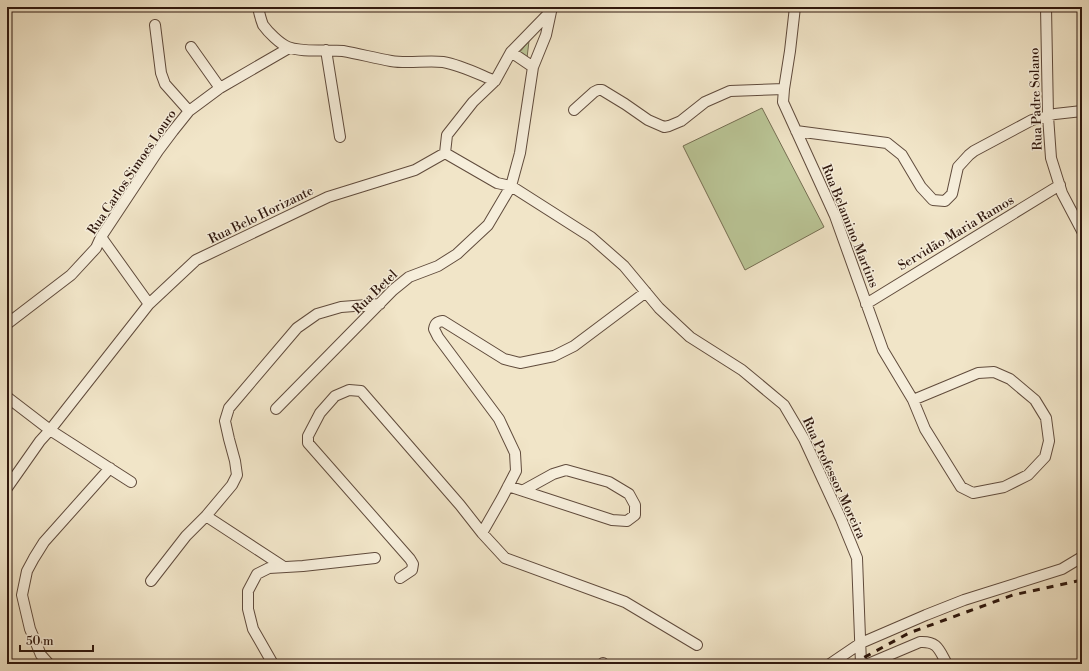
<svg xmlns="http://www.w3.org/2000/svg" width="1089" height="671" font-family="'Libre Bodoni',serif">
<defs>
<pattern id="grass-tufts" width="24" height="20" patternUnits="userSpaceOnUse"><rect width="24" height="20" fill="#bac596"/><path d="M3 7l-1-3M5 7V3M7 7l1-3M15 17l-1-3M17 17v-4M19 17l1-3" fill="none" stroke="#a0a880"/></pattern>
</defs>
<rect width="100%" height="100%" fill="#f1e5c8"/>
<filter id="stains"><feTurbulence type="fractalNoise" baseFrequency=".005" numOctaves="4"/><feColorMatrix values="0 0 0 0 .2 0 0 0 0 .09 0 0 0 0 .02 0 0 0 .5 -.17"/></filter>
<radialGradient id="worn" r=".72"><stop offset=".6" stop-color="#630" stop-opacity="0"/><stop offset="1" stop-color="#630" stop-opacity=".3"/></radialGradient>
<!-- grass -->
<path fill="url(#grass-tufts)" stroke="#756e52" d="M529,41l-2,17 -8,-5z"/>
<!-- pitch -->
<path fill="#bac596" stroke="#756e52" d="M762,108l62,119 -79,43 -62,-124z"/>
<g fill="none" stroke-linecap="round" stroke-linejoin="round">
<!-- street casing -->
<g stroke="#604b3c" stroke-width="12">
<path id="street" d="M258,7c1,5 3,13 5,18 5,7 17,19 25,22 15,6 38,2 55,4 16,3 32,7 48,10 17,3 35,-1 52,1 18,3 35,12 52,19
M552,7l-6,28 -13,32 -13,86 -9,33 80,51 33,29 35,42 31,29 52,33 42,35 20,34 37,80 16,39 4,106
M795,7l-5,44 -6,38 -1,13 52,114 48,134 30,50 12,29 36,58 12,6 31,-6 24,-12 17,-18 4,-16 -3,-23 -11,-18 -25,-21 -16,-7 -16,1 -65,27
M1046,7l2,109 3,42 11,35 20,38
M155,25l6,48 4,11 24,27
M191,47l29,41
M326,50l14,87
M511,52l22,15
M574,110l20,-18 4,-2h4l23,14 23,16 16,7 5,-1 12,-5 24,-19 25,-11 54,-2
M796,131l91,12 15,12 19,32 12,13 12,1 7,-7 6,-27 11,-12 5,-4 58,-31 23,-6 27,-3
M101,237l48,67
M866,304l194,-119
M7,324l64,-49 25,-27 5,-11 57,-86 15,-20 16,-20 31,-23 69,-40
M7,397l43,33 81,52
M276,409l117,-119 16,-13 29,-11 19,-12 31,-29 23,-39 -14,-3 -52,-30
M508,486l104,34 15,1 8,-6v-10l-6,-11 -20,-12 -43,-12 -13,4 -29,16
M7,488l33,-47 10,-11 99,-126 47,-44 132,-63 87,-27 30,-17 2,-18 26,-33 22,-21 16,-29 40,-41
M206,516l78,51
M482,533l20,-35 14,-27 -1,-18 -16,-34 -61,-82 -4,-8c1,-6 3,-7 9,-8l61,38 16,4 34,-7 20,-10 72,-54
M400,578l12,-8 1,-6 -3,-5 -102,-116v-7l12,-23 15,-17 14,-6 12,1 99,114 22,28 23,25 120,44 72,43
M151,581l35,-45 20,-20 26,-31 5,-10 -2,-14 -6,-22 -4,-18 4,-13 68,-80 20,-14 24,-7 39,-3
M603,663v1
M49,664l-8,-9 -11,-26 -8,-34 5,-24 7,-13 10,-16 66,-74
M273,664l-20,-35 -5,-20v-18l9,-17 12,-6 34,-2 72,-8
M830,664l31,-21 65,-28 38,-15 98,-31 20,-12
M868,664l52,-22c18,-1 19,8 27,22"/>
</g>
<!-- street -->
<use href="#street" stroke="#f6eedb" stroke-width="10"/>
<!-- rail -->
<path stroke="#30180e" stroke-width="3" stroke-dasharray="7 7" stroke-linecap="butt" d="M852,664l57,-31 104,-38 69,-15"/>
</g>
<g text-anchor="middle" dominant-baseline="central" stroke-width="3" stroke-linejoin="round" paint-order="stroke">
<!-- street labels -->
<g font-size="13" fill="#30180e" stroke="#f6eedb">
<text transform="translate(1036 99) rotate(-92)">Rua Padre Solano</text>
<text transform="translate(132 172) rotate(-56)">Rua Carlos Simoes Louro</text>
<text transform="translate(261 215) rotate(-26)">Rua Belo Horizante</text>
<text transform="translate(850 226) rotate(68)">Rua Belamino Martins</text>
<text transform="translate(956 233) rotate(-31)">Servidão Maria Ramos</text>
<text transform="translate(375 292) rotate(-44)">Rua Betel</text>
<text transform="translate(834 478) rotate(65)">Rua Professor Moreira</text>
</g>
</g>
<!-- margin -->
<rect width="1089" height="671" fill="none" stroke="#f1e5c8" stroke-width="24"/>
<rect x="8" y="8" width="1073" height="655" fill="none" stroke="#30180e" stroke-width="2"/>
<rect x="12" y="12" width="1065" height="647" fill="none" stroke="#30180e"/>
<!-- scale -->
<path d="M20 645v6h73v-6" fill="none" stroke="#30180e" stroke-width="2"/>
<text x="26" y="645" font-size="12" fill="#30180e" stroke="#f6eedb" stroke-width="3" paint-order="stroke">50 m</text>
<rect width="100%" height="100%" filter="url(#stains)"/>
<rect width="100%" height="100%" fill="url(#worn)"/>
</svg>
